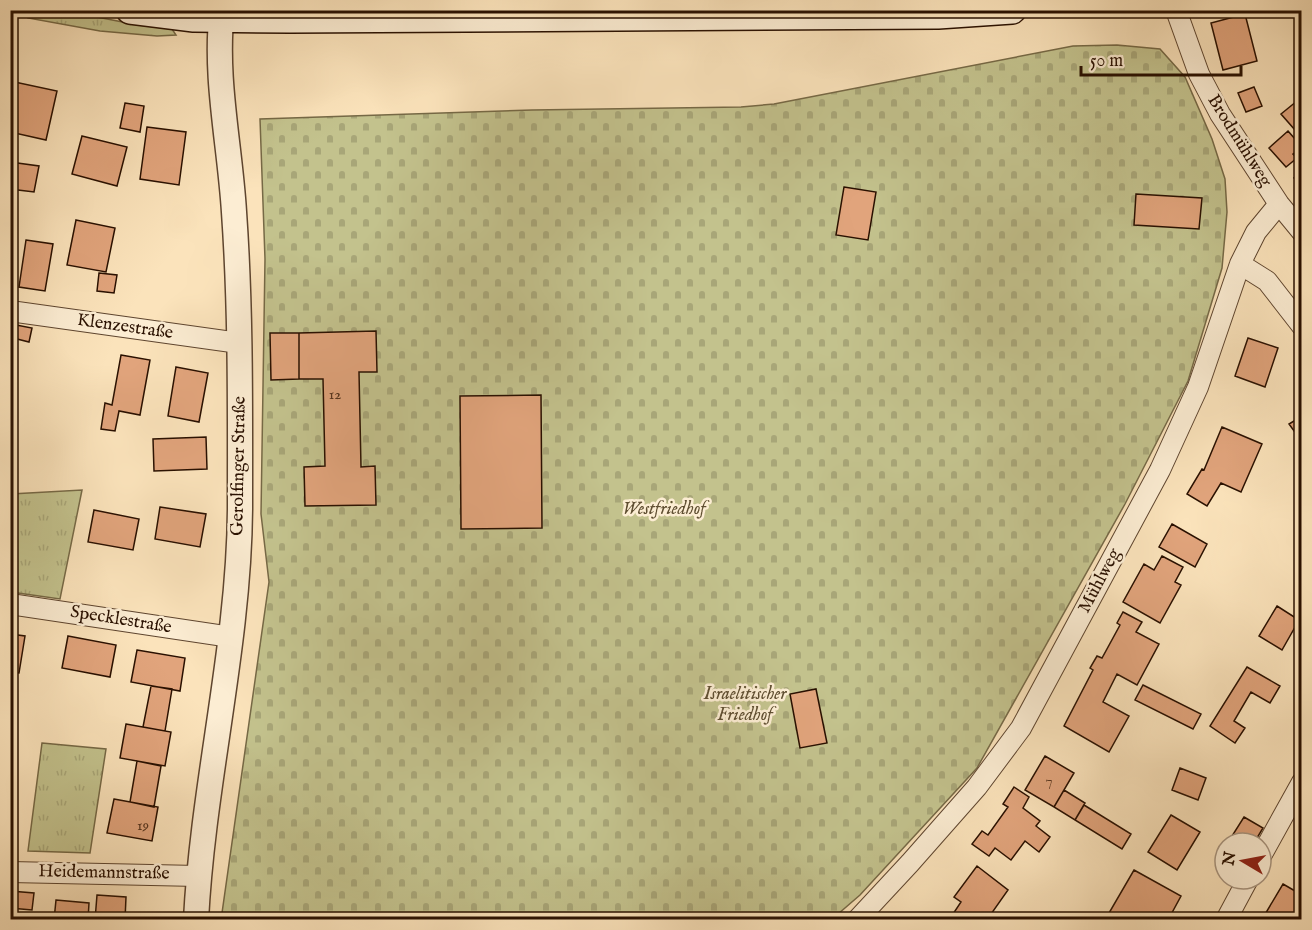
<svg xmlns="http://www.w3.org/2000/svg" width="1312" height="930" font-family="'IM FELL English',serif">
<defs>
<pattern id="grass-tufts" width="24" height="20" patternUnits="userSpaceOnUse" patternTransform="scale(1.5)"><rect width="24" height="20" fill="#c3c28d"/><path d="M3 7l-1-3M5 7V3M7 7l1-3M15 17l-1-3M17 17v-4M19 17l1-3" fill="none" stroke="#a8a678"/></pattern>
<pattern id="cemetery-stones" width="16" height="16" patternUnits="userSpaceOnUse" patternTransform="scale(1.5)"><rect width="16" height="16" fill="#c3c28d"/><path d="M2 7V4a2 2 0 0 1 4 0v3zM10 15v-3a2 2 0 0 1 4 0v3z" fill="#a8a678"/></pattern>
</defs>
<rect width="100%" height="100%" fill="#fbe3bb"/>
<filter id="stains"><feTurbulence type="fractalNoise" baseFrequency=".00333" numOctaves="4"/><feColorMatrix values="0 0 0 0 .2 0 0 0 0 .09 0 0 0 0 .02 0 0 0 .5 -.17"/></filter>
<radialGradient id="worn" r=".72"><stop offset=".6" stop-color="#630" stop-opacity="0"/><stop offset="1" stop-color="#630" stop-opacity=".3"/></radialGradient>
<!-- grass -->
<path fill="url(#grass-tufts)" stroke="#766946" stroke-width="1.5" d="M30,11h36l72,14 34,4 4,6 -19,1 -57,-5 -72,-13z
M82,490l-22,109 -49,-7v-98z
M42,743l64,6 -16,104 -62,-2z"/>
<!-- cemetery -->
<path fill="url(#cemetery-stones)" stroke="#766946" stroke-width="1.5" d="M1117,45l43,4 25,28 27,62 13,40 2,33 -5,56 -34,113 -63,123 -148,264 -117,127 -29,25h-610l48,-338 -8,-68 4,-255 -5,-140 272,-9 209,-3 33,-3 299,-58z"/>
<!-- building -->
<path fill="#e1a47c" stroke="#291000" stroke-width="1.5" d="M1245,14l12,47 -34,9 -12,-47z
M10,81l47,10 -11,49 -36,-8z
M1254,87l8,19 -16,6 -8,-19z
M1297,101l5,6v31l-21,-24z
M125,103l19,3 -4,26 -20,-4z
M147,127l39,5 -7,53 -39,-6z
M1288,131l14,16 -9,7 4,4 -11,9 -17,-19z
M82,136l45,11 -10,39 -45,-12z
M10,162l29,4 -5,26 -24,-3z
M1302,172v16l-8,-10z
M844,187l32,5 -8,48 -32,-5z
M1136,194l66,4 -3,31 -65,-4z
M76,220l39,8 -9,44 -39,-7z
M26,240l27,4 -8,47 -26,-4z
M99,273l18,2 -3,18 -17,-2z
M11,324l21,4 -3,14 -12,-3 -2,17h-5z
M376,331l1,41h-18l2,95 14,-1 1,39 -71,1 -1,-39 21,-1 -2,-87h-24v-46z
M270,333h29v46l-28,1z
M1248,338l30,10 -13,39 -30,-11z
M121,355l29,5 -10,55 -21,-4 -4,20 -14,-2 4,-26 7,2z
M176,367l32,6 -9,49 -31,-6z
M541,395l1,133 -81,1 -1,-133z
M1302,416v26l-13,-18z
M1222,427l40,17 -21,48 -20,-9 -14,23 -20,-12 15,-25 2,1z
M206,437l1,32 -53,2 -1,-32z
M160,507l46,7 -6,33 -45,-8z
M94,510l45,9 -6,31 -45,-8z
M1172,524l35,20 -12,23 -36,-20z
M1162,556l21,11 -8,15 6,3 -21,38 -37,-21 21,-38 10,6z
M1277,606l22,14 -17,30 -23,-14z
M1123,612l19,10 -6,10 23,12 -22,41 -20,-11 -14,28 26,14 -20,36 -45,-26 29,-56 -3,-2 7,-12 5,2 18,-33 -3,-2z
M10,634l15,2 -6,37 -9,-1z
M68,636l48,9 -6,32 -48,-9z
M137,650l48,8 -5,33 -49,-9z
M1247,667l33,19 -10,17 -19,-11 -17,29 11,7 -10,15 -25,-17z
M1143,685l58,29 -8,15 -58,-29z
M151,686l21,3 -7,42 -22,-4z
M816,689l11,54 -27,5 -10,-54z
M126,724l45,8 -6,34 -45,-8z
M1045,756l29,17 -20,34 -29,-17z
M137,761l24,5 -7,41 -24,-5z
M1180,768l26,10 -8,22 -26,-10z
M1014,787l15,10 -6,11 17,13 -4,5 14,11 -11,15 -14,-11 -14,19 -16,-12 -6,8 -17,-12 10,-13 6,4 20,-28 -5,-3z
M1064,790l21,13 -10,17 -21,-13z
M114,799l44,8 -6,34 -45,-8z
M1084,805l47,29 -9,15 -47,-29z
M1171,815l29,17 -23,38 -29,-18z
M1244,817l19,11 -9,15h-12l-10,-7z
M977,866l31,24 -17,24 4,3 -2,3h-44l12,-18 -7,-5z
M1134,870l47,26 -13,24h-47l-12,-7z
M1283,884l19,11v25h-32l-6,-4z
M10,891l24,2 -2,17 -22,-2z
M97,895l29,2 -1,23h-30z
M56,900l33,3 -1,17h-34z"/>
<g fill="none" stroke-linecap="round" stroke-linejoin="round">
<!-- minor casing -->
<g stroke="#5e452f" stroke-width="22">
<path id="minor" d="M1176,10l23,64 21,40 59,90 23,28
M1240,264l27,17 35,45
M10,311l229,32
M10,604l221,33
M1261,856l41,-74
M10,872l188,4
M857,920l53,-57 67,-76 44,-59 139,-258 38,-83 42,-123 16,-32 23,-28
M1226,920l22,-41"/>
</g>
<!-- tertiary casing -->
<g stroke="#5e452f" stroke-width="27">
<path id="tertiary" d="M196,920c7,-138 43,-273 44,-411 0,-99 1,-198 -6,-297 -4,-67 -20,-135 -12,-202"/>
</g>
<!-- secondary casing -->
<g stroke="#291000" stroke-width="30">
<path id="secondary" d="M130,10l64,8 96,1 648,-4 74,-5"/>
</g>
<!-- minor -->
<use href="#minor" stroke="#fcedd3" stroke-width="20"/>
<!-- tertiary -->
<use href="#tertiary" stroke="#fcedd3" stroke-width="24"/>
<!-- secondary -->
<use href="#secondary" stroke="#fcedd3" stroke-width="27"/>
</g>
<g text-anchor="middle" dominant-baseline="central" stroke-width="5" stroke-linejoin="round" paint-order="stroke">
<!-- number labels -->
<g font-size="15" fill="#57351f">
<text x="335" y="394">12</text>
<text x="1049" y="780">7</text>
<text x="143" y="825">19</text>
</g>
<!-- street labels -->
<g font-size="18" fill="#291000" stroke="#fcedd3">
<text transform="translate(1239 141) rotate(58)">Brodmühlweg</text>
<text transform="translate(125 327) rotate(8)">Klenzestraße</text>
<text transform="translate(239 466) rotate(-89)">Gerolfinger Straße</text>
<text transform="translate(1100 581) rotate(-62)">Mühlweg</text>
<text transform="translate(121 620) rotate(9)">Specklestraße</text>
<text transform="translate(104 873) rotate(1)">Heidemannstraße</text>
</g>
<!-- park labels -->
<g font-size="18" font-style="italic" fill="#5f4e31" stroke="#fcedd3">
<text x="664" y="509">Westfriedhof</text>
<text x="745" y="694">Israelitischer<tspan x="745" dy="21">Friedhof</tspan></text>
</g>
</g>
<!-- margin -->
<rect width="1312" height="930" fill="none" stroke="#fbe3bb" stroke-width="36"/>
<rect x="12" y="12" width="1288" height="906" fill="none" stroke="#291000" stroke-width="3"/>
<rect x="18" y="18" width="1276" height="894" fill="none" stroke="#291000" stroke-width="1.5"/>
<!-- north arrow -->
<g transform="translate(1243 861) rotate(280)"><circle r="28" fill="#fcedd3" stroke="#a8957f" stroke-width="1.5"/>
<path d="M0-4.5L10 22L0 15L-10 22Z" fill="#8f2418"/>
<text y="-9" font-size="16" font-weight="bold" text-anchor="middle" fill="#291000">N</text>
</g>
<!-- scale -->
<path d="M1081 66v9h160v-9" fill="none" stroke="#291000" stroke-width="3"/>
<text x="1090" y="66" font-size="18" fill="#291000" stroke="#fcedd3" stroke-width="4.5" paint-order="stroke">50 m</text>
<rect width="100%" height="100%" filter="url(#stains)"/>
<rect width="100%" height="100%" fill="url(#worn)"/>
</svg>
